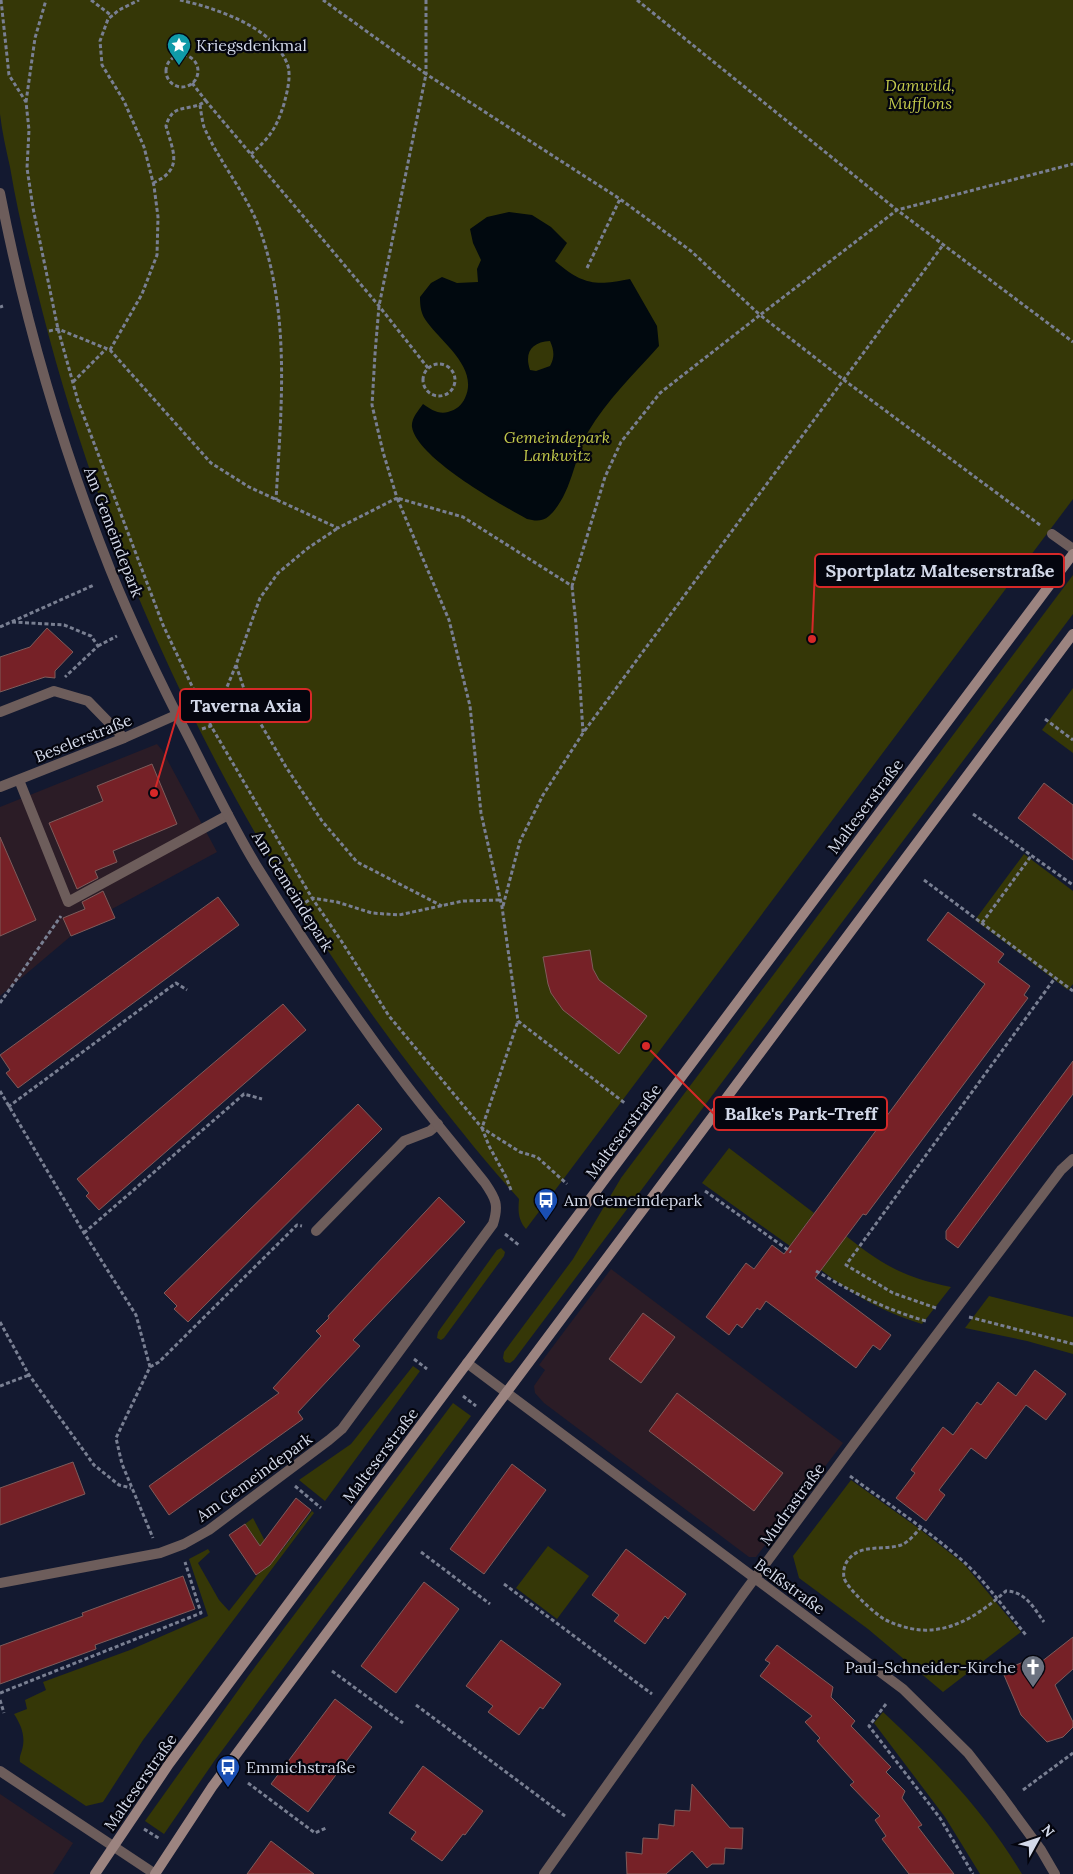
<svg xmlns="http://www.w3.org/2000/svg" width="1073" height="1874" font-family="Lora,serif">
<rect width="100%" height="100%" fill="#131930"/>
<!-- commercial -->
<path fill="#2b1c26" d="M157,744l5,6 55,102 -105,57 3,9 -44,18 -71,60v-189z
M611,1269l232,174 -87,114h-7l-205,-154 -9,-10 -1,-7 11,-16 -6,-5z
M0,1794l73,49 -20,31h-53z"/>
<!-- green -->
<path fill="#353707" d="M0,0h1073v499l-547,730c-8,-9 -8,-18 -7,-30 -36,-39 -69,-82 -102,-124 -175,-227 -304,-487 -375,-765 -12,-47 -24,-95 -32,-143 -4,-18 -8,-35 -10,-53 0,-37 0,-76 0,-114z
M1073,575v39l-559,746 -4,3 -5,-1 -2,-4 1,-6 69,-93 48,-81z
M1073,688v65l-31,-23z
M1024,854l49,37v93l-5,6 -93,-70z
M729,1148l85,65 -24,33 -88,-63z
M846,1236c38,30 57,41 105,51l-29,37c-41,-13 -67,-28 -101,-54z
M501,1248l4,4 -1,4 -60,82 -3,2 -4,-2 1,-6 59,-82z
M989,1296l84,21v37l-46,-13 -62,-13z
M413,1366l7,5 -95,130 -26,-21 52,-36z
M453,1403l18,13 -256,344 -51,74 -19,-13 104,-146z
M851,1480l70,50 43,34 57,68 -78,60 -75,-63 -69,-51 -6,-22z
M312,1511l2,2 -171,227 -40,62 -17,4 -66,-44c-1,-5 1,-8 2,-12 4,-14 -1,-25 -8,-36l13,-5 -2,-9 21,-10 -3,-8 87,-32 78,-34 -19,-57 19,-10 2,3 -12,11 21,37 10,11 30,-38 13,-10 -27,-39 8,-6 12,23 14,13z
M548,1546l41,30 -32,43 -41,-31z
M883,1712c52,48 102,100 139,162h-42l-35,-57 -71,-94z"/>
<!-- water -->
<path fill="#01090f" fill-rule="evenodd" d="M509,212l23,3 19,12 16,16 -12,18c28,24 40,25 75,18l27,47 2,20c-25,28 -52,54 -71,86 -14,25 -16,63 -39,84 -7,6 -14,5 -22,3 -27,-15 -110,-61 -115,-92 -1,-8 6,-16 11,-23 7,5 16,11 25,8 8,-2 14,-7 17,-14 14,-30 -23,-55 -38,-76 -6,-8 -7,-15 -7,-25l11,-14 11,-6 15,6 21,-1 -1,-13 4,-9 -8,-17 -3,-14 17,-12zM550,341c4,9 5,16 0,25l-14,5 -6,-1c-6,-18 2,-28 20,-29z"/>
<!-- building -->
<path fill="#762127" stroke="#7e5c5b" d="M47,628l26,24 -18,19v7l-10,-1 -45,15v-35l30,-10z
M152,764l25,60 -64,27 4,11 -22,9 3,7 -21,11 -28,-66 54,-22 -6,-15z
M1044,783l29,22v55l-55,-42z
M0,837l36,83 -36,16z
M103,891l12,27 -44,18 -8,-18 22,-9 -3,-7z
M218,897l21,28 -221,163 -12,-15 4,-3 -10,-15z
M948,912l56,42 -6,8 32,24 -6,9 4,3 -162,217 -3,-1 -48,64 76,57 -11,15 -7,-5 -17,23 -90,-67 -6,9 -3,-2 -15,20 -5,-4 -8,11 -23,-18 40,-54 8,6 18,-24 12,9 201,-270 -58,-44z
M590,950l3,19 6,11 48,36 -28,38 -56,-44 -12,-17 -3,-9 -5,-27z
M283,1004l23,26 -207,180 -13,-14 3,-3 -12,-14z
M1073,1061v33l-115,154 -12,-9v-8z
M358,1104l24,25 -194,193 -14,-13 3,-3 -13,-13z
M439,1197l26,25 -112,118 7,6 -62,66 5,7 -134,96 -20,-29 130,-93 -6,-5 48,-52 -5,-5 13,-13 -1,-2z
M643,1313l32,24 -34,46 -32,-24z
M1035,1370l31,24 -20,26 -20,-15 -40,54 -15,-11 -32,42 6,5 -19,26 -30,-23 19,-25 -4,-3 32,-43 10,8 24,-33 4,3 17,-23 18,14z
M677,1393l106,80 -29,38 -105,-80z
M73,1462l12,32 -85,31v-37z
M512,1464l34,26 -62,84 -34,-25z
M296,1498l15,12 -41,55 -14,10 -27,-40 16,-11 15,22z
M626,1549l60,45 -18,25 -3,-3 -20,28 -31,-23 5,-6 -27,-20z
M183,1576l12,33 -100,36 1,4 -96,35v-38l83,-30 -1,-3z
M424,1582l35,27 -63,84 -35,-27z
M1073,1637v32l-18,16 18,37v5l-10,10 -16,5 -26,-27 -17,-40 12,-10 15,-6 5,7z
M501,1640l60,44 -18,25 -3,-2 -21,28 -31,-23 5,-6 -27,-20z
M777,1645l56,42 -2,10 24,24 -4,5 40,41 -5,5 19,19 -3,7 20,27 -4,2 36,47h-45l-27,-35 4,-3 -11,-16 5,-4 -30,-31 4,-3 -37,-41 3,-3 -15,-16 7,-6 -52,-40 10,-13 -5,-3z
M335,1699l37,28 -64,85 -37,-28z
M423,1766l60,45 -18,24 -2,-1 -21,27 -31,-22 5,-7 -27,-19z
M692,1784l38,44h13l-1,21 -17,-1 -1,16h-12l-5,4 -15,-17 -26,23h-39l-1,-22 16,2 1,-16 15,1 1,-15 15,2 1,-16 15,1z
M271,1841l43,33h-67z"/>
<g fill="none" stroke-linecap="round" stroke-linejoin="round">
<!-- path -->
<path stroke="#797f92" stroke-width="3" stroke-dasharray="4 2.5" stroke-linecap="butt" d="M1,0l8,75 17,27 3,28 -2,38 6,40 25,121 20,72 85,224 38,80 10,21 101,172 30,44 47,74 93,112 38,24 17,5 30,27
M91,0l21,16
M180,0c35,8 95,27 108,66 3,12 -1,26 -4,38 -8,25 -14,33 -33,50
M426,0v74l194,125 71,52 69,64 -100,78 -39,49 -16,35 -33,109 -109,-69 -66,-19 52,122 21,86 11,107 21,94 16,114 108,83
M637,0l260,210 176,132
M166 71a16 16 0 1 1 32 0a16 16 0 1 1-32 0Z
M192,83l14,18
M26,102l9,-64 11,-38
M200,105c1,7 2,15 4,22 15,35 43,67 56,103 31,87 21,181 16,270
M153,183c31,-14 20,-31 13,-57 7,-25 23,-13 40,-25l173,205 49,62
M587,268l33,-69
M0,307l3,-1
M49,331l9,-2 52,21 101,113 38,24 89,41 59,-30 -14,-46 -11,-47 3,-51 4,-48 47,-232 -103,-74
M110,350l32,-56 15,-39 1,-38 -4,-31 -10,-39 -20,-46 -22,-36 -2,-24 8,-22 11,-9 20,-10
M423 380a16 16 0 1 1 32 0a16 16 0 1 1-32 0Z
M73,382l33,-33
M1040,525l-196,-145 -84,-65 137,-105 176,-46
M572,586l4,38 7,108
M12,622l52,3 27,11 7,10 -33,31
M0,627l94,-42
M98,646l19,-10
M236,665l13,39 37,63 36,54 35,41 85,44
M1045,719l28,21
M202,729l9,-3 25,-61 24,-67 18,-25 30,-25 30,-20
M973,814l100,71
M924,880l149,111
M300,906l12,-8 25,4 35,11 27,2 64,-14 37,-1
M503,906l17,-65 23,-46 40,-62 360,-488
M982,923l49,-67
M0,1003l61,-87
M0,1091l84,142 52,82 14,52 -34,71 6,26 31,74
M8,1107l168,-124 11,7
M511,1190l-5,-13 -17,-31 -7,-18 36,-107
M705,1191l86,61
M84,1233l160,-139 18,5
M505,1234l15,12
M816,1271c36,21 70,39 110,50
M936,1308l-43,-15 -47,-28 209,-287
M969,1317l104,27
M0,1322l29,53 65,90 25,20 12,3
M414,1359l13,10
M150,1367l9,-5 138,-137 5,1
M0,1386l29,-11
M463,1396l13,10
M850,1476c38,28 78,54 114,86 23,21 42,49 62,73
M295,1486l26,22
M921,1527c-5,6 -12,15 -20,18 -18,6 -40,-2 -53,15 -4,5 -5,12 -4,18 3,10 31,36 40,41 11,6 25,10 37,11 34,2 61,-18 85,-39 20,1 27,16 38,31
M421,1552l69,52
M504,1584l148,110
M332,1671l71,52
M0,1693l201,-80 -16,-51
M0,1700l4,13
M886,1704l-17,22 71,92 33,56
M416,1705l149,111
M248,1783l67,50 11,-5
M1023,1790l50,-37
M144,1829l16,10"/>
<!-- service -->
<path stroke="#6d5d5b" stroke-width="10" d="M1052,534l21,15
M0,712l54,-21 34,10 36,37
M19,780l49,122 160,-87
M316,1231l88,-90 26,-10 8,-7"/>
<!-- minor -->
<path stroke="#6d5d5b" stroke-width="10" d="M0,193c25,128 62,255 110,376 24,60 53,119 83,177 20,40 40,81 63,119 45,73 94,145 145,213 27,36 56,70 84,105 11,16 14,22 8,41l-151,205 -13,11 -120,90 -25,14 -24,9 -160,30
M0,787l124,-49 52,-23
M467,1363l436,326 65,64 32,41 41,56 14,24
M0,1771l155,103
M544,1874l199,-280 111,-150 207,-274 12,-11"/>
<!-- secondary -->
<path stroke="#9c8480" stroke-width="10" d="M95,1874l74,-110 281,-378 623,-832
M155,1874l57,-87 37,-50 824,-1103"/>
</g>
<!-- icons -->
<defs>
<g id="sight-pin" transform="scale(1.25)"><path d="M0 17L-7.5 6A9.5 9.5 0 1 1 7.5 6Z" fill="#0f9aa8" stroke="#04050e"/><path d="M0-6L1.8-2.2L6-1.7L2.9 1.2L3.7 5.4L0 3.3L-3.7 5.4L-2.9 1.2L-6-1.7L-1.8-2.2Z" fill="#fff"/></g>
<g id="bus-pin" transform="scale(1.25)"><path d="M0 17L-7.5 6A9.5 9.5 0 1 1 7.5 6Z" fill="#1a4fb4" stroke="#04050e"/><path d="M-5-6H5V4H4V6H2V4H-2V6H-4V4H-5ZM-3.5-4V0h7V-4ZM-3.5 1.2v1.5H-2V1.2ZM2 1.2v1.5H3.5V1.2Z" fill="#fff"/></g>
<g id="church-pin" transform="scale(1.25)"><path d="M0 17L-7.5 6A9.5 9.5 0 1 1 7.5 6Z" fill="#6b7280" stroke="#04050e"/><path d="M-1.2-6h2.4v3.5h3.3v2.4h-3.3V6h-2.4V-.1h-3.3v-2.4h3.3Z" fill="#fff"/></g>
</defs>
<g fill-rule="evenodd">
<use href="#sight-pin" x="179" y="45"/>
<use href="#bus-pin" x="546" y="1200"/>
<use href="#church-pin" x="1033" y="1667"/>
<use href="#bus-pin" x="228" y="1767"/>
</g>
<g text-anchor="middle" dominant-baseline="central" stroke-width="4.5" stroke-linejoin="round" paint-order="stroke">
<!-- poi labels -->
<g font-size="16" fill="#d3d9e9" stroke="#04050e" text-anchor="start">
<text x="196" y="45">Kriegsdenkmal</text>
<text x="564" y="1200">Am Gemeindepark</text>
<text x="1016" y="1667" text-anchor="end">Paul-Schneider-Kirche</text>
<text x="246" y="1767">Emmichstraße</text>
</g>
<!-- park labels -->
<g font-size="16" font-style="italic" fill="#c2c94b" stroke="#04050e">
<text x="920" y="85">Damwild,<tspan x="920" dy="18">Mufflons</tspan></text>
<text x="557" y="437">Gemeindepark<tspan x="557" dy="18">Lankwitz</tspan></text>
</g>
<!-- street labels -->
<g font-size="16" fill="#d3d9e9" stroke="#04050e">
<text transform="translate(114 532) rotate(69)">Am Gemeindepark</text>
<text transform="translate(83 738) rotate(-22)">Beselerstraße</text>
<text transform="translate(865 806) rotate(-53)">Malteserstraße</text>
<text transform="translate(293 891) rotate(58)">Am Gemeindepark</text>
<text transform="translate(623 1131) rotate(-53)">Malteserstraße</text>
<text transform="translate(380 1455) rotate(-53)">Malteserstraße</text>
<text transform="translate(254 1477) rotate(-36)">Am Gemeindepark</text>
<text transform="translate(792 1504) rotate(-54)">Mudrastraße</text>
<text transform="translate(790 1586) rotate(36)">Belßstraße</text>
<text transform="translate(140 1782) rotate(-55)">Malteserstraße</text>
</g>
</g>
<!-- callouts -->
<path fill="none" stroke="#d62828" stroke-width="2" d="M812 639L815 570M154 793L180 705M646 1046L714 1114"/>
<g fill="#d62828" stroke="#04050e" stroke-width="2">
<circle cx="812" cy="639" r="5"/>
<circle cx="154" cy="793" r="5"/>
<circle cx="646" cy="1046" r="5"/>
</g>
<g fill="#04050e" stroke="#d62828" stroke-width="2">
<rect x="815" y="554" width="249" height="33" rx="5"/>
<rect x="180" y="689" width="131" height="33" rx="5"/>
<rect x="714" y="1097" width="173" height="33" rx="5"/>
</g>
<g font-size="18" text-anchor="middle" font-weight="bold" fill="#d3d9e9">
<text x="940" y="577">Sportplatz Malteserstraße</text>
<text x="246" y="712">Taverna Axia</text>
<text x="801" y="1120">Balke's Park-Treff</text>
</g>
<!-- north arrow -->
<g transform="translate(1038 1839) rotate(50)" stroke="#04050e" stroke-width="4" paint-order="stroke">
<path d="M0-4L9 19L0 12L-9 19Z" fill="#d3d9e9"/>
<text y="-8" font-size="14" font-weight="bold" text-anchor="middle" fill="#d3d9e9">N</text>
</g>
</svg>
